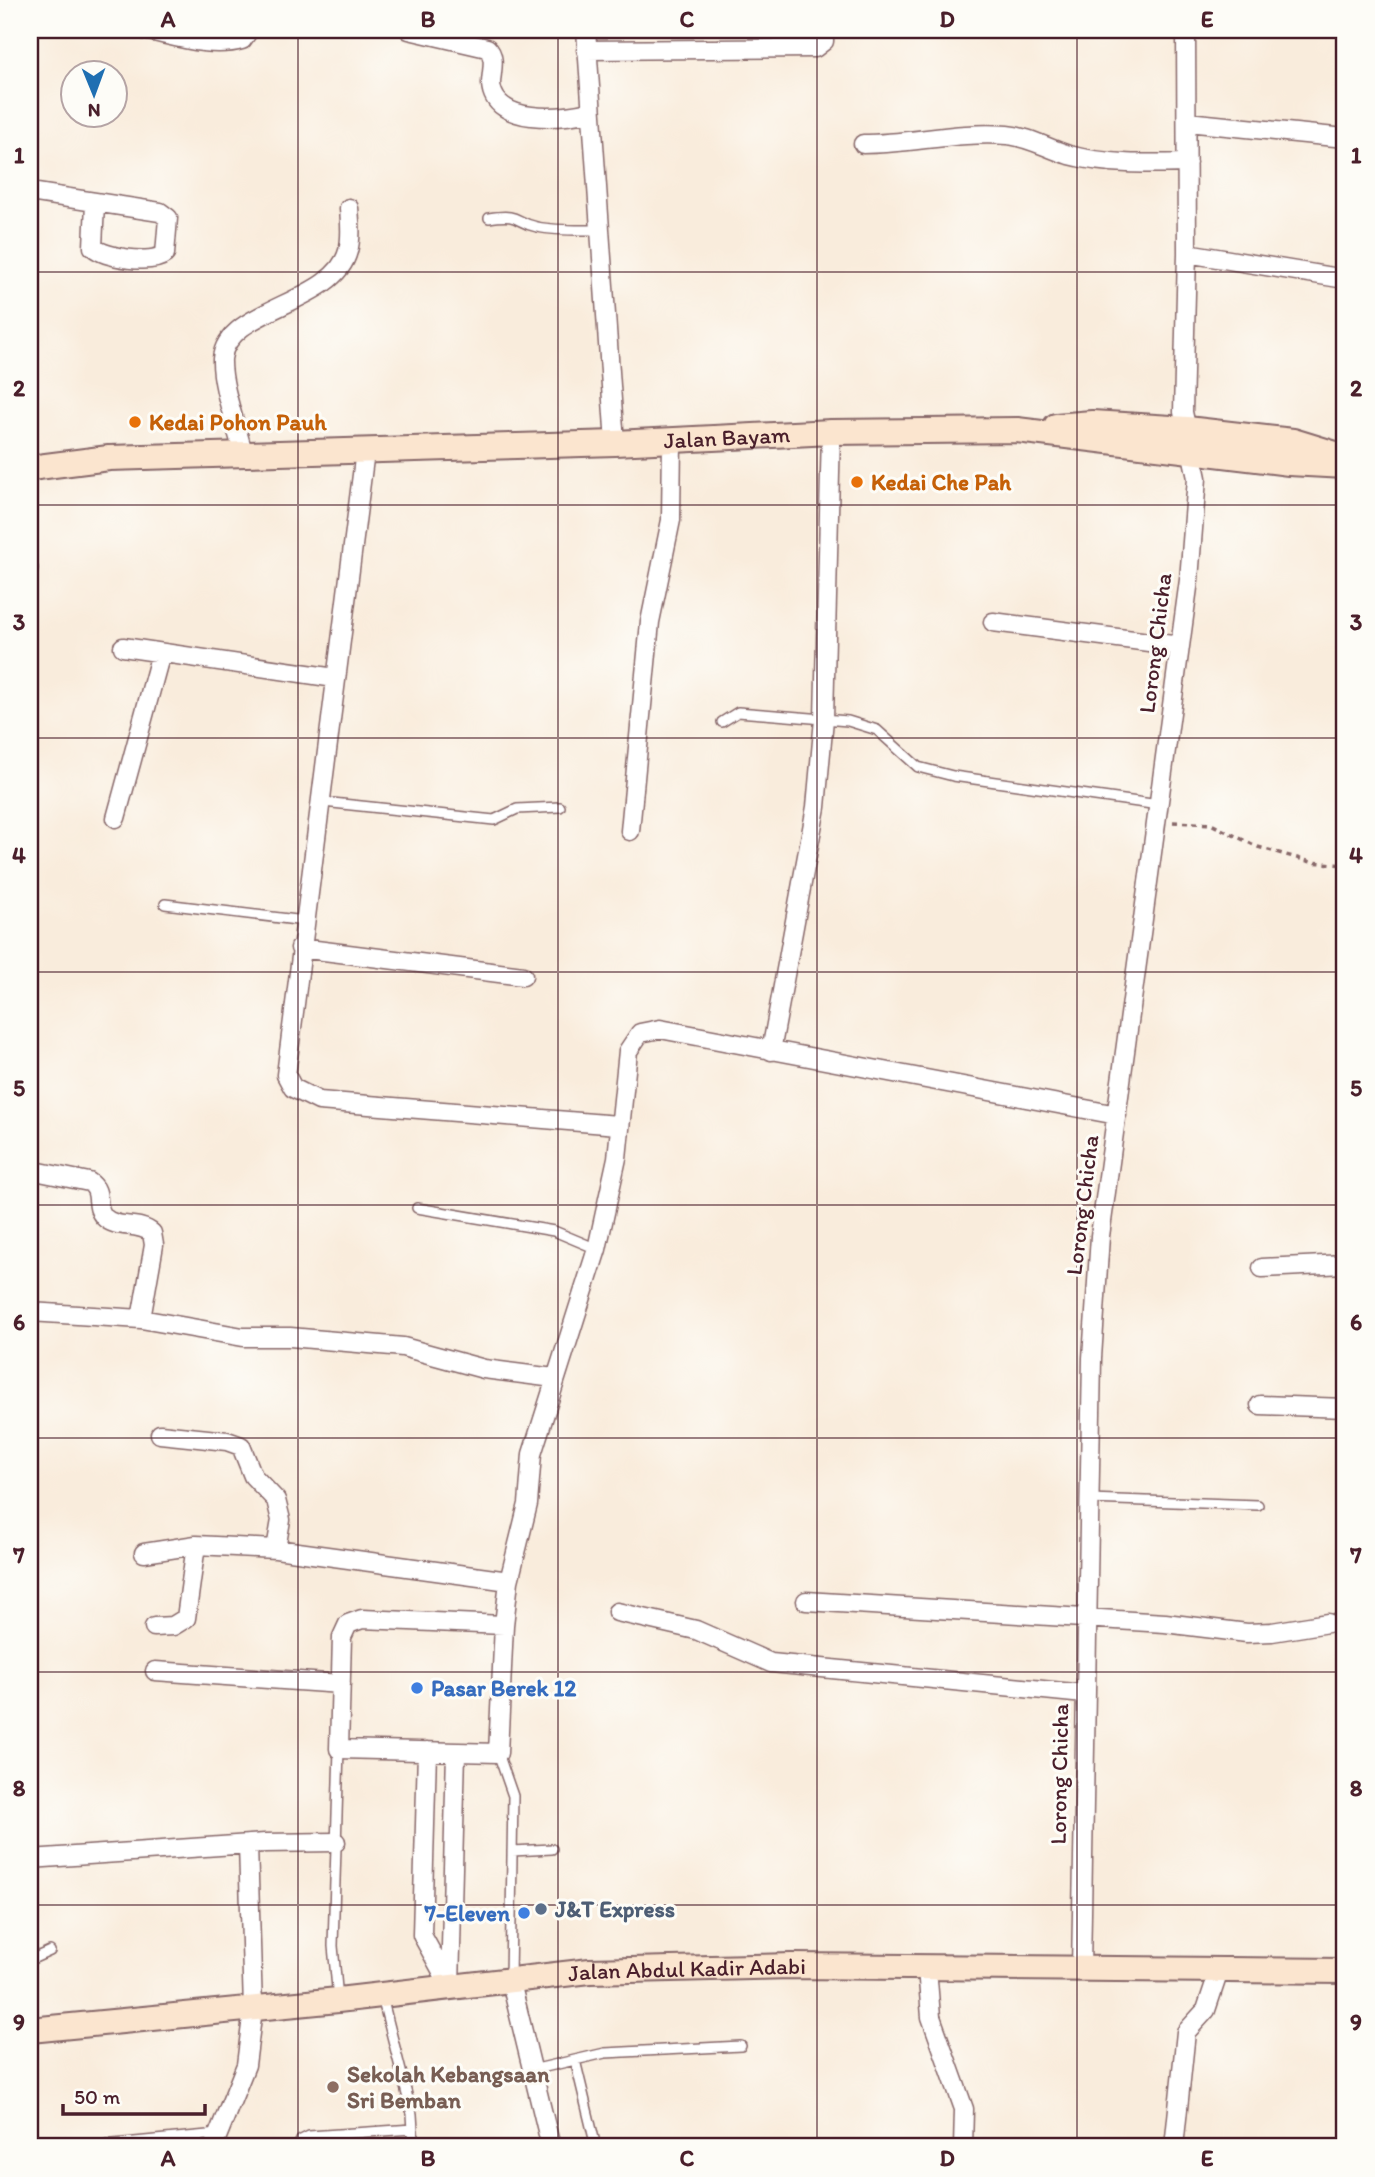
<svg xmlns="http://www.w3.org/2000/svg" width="1375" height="2177" font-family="Itim,sans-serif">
<rect width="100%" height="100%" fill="#fdfcf7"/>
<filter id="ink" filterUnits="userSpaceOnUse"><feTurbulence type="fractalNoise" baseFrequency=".0143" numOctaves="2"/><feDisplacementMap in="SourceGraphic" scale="14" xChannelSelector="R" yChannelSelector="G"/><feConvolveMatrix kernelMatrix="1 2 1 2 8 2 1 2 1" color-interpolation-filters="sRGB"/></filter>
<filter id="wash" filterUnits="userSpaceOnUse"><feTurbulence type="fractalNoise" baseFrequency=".00686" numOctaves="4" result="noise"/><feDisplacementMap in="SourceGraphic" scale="28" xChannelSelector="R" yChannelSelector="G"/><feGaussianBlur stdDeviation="1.57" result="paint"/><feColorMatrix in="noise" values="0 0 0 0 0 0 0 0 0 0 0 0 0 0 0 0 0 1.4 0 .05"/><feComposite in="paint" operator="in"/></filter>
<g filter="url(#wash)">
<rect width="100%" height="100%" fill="#f9ecdc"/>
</g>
<g filter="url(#ink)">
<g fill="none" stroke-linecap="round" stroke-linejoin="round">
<!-- lane casing -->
<g stroke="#876769" stroke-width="12">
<path id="lane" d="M489,218c33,-5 24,4 48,9 20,4 41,3 62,3
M30,586l3,-18
M722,722l16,-10 110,9 29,9 41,37 35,9 206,29
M323,802l171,18 23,-11 43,-2
M165,904l140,17
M417,1208l137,23 43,18
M1089,1499l169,6
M498,1753l15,43 -3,182
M512,1851l40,-2
M30,1960l20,-9
M382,1997l30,117 2,33
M338,1999l-5,-53 6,-197
M575,2060l21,87
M532,2070l73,-17 136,-7
M82,2147l136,-13
M298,2147l3,-7 8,-4 104,-7"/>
</g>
<!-- street casing -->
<g stroke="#876769" stroke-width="21">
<path id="street" d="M144,30c30,6 68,19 98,10l7,-10
M409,30l78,18c10,9 4,24 4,36 3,42 72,34 98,28
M586,30l29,413
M586,50l229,-2 9,-7v-11
M1187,122l158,16
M863,144c48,0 95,-13 144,-9 23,2 41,14 62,20 37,10 79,9 118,8
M30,192l130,20 8,6 -3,36c-14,11 -59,4 -72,-7l2,-44
M1187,253l158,26
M365,451l-79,624 7,13 26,13 299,24
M243,453c-6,-26 -22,-67 -21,-94 4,-52 112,-54 126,-108 4,-14 2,-29 1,-43
M993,622l187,24
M123,647l212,31
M116,818l45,-165
M630,831l20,-209 21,-102 1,-80
M300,948l223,28
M771,1051l45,-244 8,-88 7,-287
M30,1170l59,12c15,10 4,23 15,35 12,13 35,4 48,16l2,12 -13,74
M1262,1268l83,-4
M30,1312l111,7 102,18h47l113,10 81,22 70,9
M1260,1405l85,3
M160,1434l67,7 14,5 12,30 23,24 5,20 -5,29
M144,1553l52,-8
M806,1601l359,22 82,10 25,-1 56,-9
M617,1612l79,18 75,33 313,31
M504,1625l-142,-6 -14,5 -6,13 -3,112 159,4 6,-128 5,-44 19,-77 4,-50 65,-205 20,-91 11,-107 12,-18 20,-4 457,86
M154,1627l19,-1 13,-8 10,-73 80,4 233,32
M155,1671l186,13
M427,1751l-5,184 28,51
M30,1859l235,-16 71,-1
M927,1968l4,49 33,92 -1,38
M1081,1969l11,-611 8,-122 89,-656 8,-102 -14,-66 4,-159 -1,-223
M510,1978l41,169
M450,1986l6,-234
M213,2147l33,-82 7,-56 -5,-164
M1174,2147l12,-115 20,-22 13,-39"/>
</g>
<!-- secondary casing -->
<g stroke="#876769" stroke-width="28">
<g id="secondary">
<path d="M1056,426l36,-3 95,6 106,12 52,16"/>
<path id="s1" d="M30,468l79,-10 506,-15 216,-11 186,-2 272,33 56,3"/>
<path id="s2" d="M30,2030l308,-30 252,-29 201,-5 554,5"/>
</g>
</g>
<!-- path -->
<path stroke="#876769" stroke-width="3.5" stroke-dasharray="5 5" stroke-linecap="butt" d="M1173,822l38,2 47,23 53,15 34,3"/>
<!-- lane -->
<use href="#lane" stroke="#fff" stroke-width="9"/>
<!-- street -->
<use href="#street" stroke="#fff" stroke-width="18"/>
<!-- secondary -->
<use href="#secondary" stroke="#fbe5cf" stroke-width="24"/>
</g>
</g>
<!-- grid -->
<path fill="none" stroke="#4a1f2b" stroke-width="2" stroke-opacity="0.55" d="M298,30v2117M558,30v2117M817,30v2117M1077,30v2117M30,272h1315M30,505h1315M30,738h1315M30,972h1315M30,1205h1315M30,1438h1315M30,1672h1315M30,1905h1315"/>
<!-- markers -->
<g fill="#e8710a" stroke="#fdfcf7" stroke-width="2.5">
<circle cx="135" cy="422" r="7"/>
<circle cx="857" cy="482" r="7"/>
</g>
<g fill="#3f7fe0" stroke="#fdfcf7" stroke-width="2.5">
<circle cx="417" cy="1688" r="7"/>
<circle cx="524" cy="1913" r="7"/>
</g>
<circle fill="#5c6f8a" stroke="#fdfcf7" stroke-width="2.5" cx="541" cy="1909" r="7"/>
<circle fill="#8d6e63" stroke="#fdfcf7" stroke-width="2.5" cx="333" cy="2087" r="7"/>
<g text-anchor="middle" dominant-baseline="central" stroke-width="6" stroke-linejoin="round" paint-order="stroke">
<!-- food labels -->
<g font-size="23" font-weight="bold" fill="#c56008" stroke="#fdfcf7" text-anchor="start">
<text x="149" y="422">Kedai Pohon Pauh</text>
<text x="871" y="482">Kedai Che Pah</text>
</g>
<!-- street labels -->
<g font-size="23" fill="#4a1f2b" stroke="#fdfcf7">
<text stroke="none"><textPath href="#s1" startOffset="698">Jalan Bayam</textPath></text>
<text transform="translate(1155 643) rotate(-83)">Lorong Chicha</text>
<text transform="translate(1082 1205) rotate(-83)">Lorong Chicha</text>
<text transform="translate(1059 1774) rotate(-89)">Lorong Chicha</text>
<text stroke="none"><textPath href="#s2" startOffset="660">Jalan Abdul Kadir Adabi</textPath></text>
</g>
<!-- shop labels -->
<g font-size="23" font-weight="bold" fill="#366cbe" stroke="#fdfcf7" text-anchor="start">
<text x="431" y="1688">Pasar Berek 12</text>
<text x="510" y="1913" text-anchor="end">7-Eleven</text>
</g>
<!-- service labels -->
<g font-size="23" font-weight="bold" fill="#4e5e75" stroke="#fdfcf7" text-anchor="start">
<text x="555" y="1909">J&amp;T Express</text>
</g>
<!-- education labels -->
<g font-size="23" font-weight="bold" fill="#785e54" stroke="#fdfcf7" text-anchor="start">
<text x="347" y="2074">Sekolah Kebangsaan<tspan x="347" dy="26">Sri Bemban</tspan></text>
</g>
</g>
<!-- margin -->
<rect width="1375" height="2177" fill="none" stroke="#fdfcf7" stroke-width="77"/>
<!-- north arrow -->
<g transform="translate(94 94) rotate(179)"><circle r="33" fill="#fdfcf7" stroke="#b5a4a5" stroke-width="2"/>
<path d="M0-5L12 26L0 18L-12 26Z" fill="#1f6fb2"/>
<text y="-10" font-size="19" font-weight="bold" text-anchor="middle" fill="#4a1f2b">N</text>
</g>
<!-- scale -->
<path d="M63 2104v10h142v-10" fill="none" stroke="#4a1f2b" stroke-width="3.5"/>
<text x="74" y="2104" font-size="21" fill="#4a1f2b" stroke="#fdfcf7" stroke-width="5" paint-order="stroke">50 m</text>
<rect x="38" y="38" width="1298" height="2100" fill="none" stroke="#4a1f2b" stroke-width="2.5"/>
<g font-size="23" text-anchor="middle" font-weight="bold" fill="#4a1f2b">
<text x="168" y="27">A</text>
<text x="428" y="27">B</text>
<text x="687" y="27">C</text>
<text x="947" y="27">D</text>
<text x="1207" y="27">E</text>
<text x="19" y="163">1</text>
<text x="1356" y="163">1</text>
<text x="19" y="396">2</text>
<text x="1356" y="396">2</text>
<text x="19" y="630">3</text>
<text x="1356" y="630">3</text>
<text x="19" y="863">4</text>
<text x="1356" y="863">4</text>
<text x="19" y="1096">5</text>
<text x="1356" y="1096">5</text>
<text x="19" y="1330">6</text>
<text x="1356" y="1330">6</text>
<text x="19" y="1563">7</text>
<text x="1356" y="1563">7</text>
<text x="19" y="1796">8</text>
<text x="1356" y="1796">8</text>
<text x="19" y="2030">9</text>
<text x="1356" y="2030">9</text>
<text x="168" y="2166">A</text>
<text x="428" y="2166">B</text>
<text x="687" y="2166">C</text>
<text x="947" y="2166">D</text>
<text x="1207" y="2166">E</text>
</g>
</svg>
